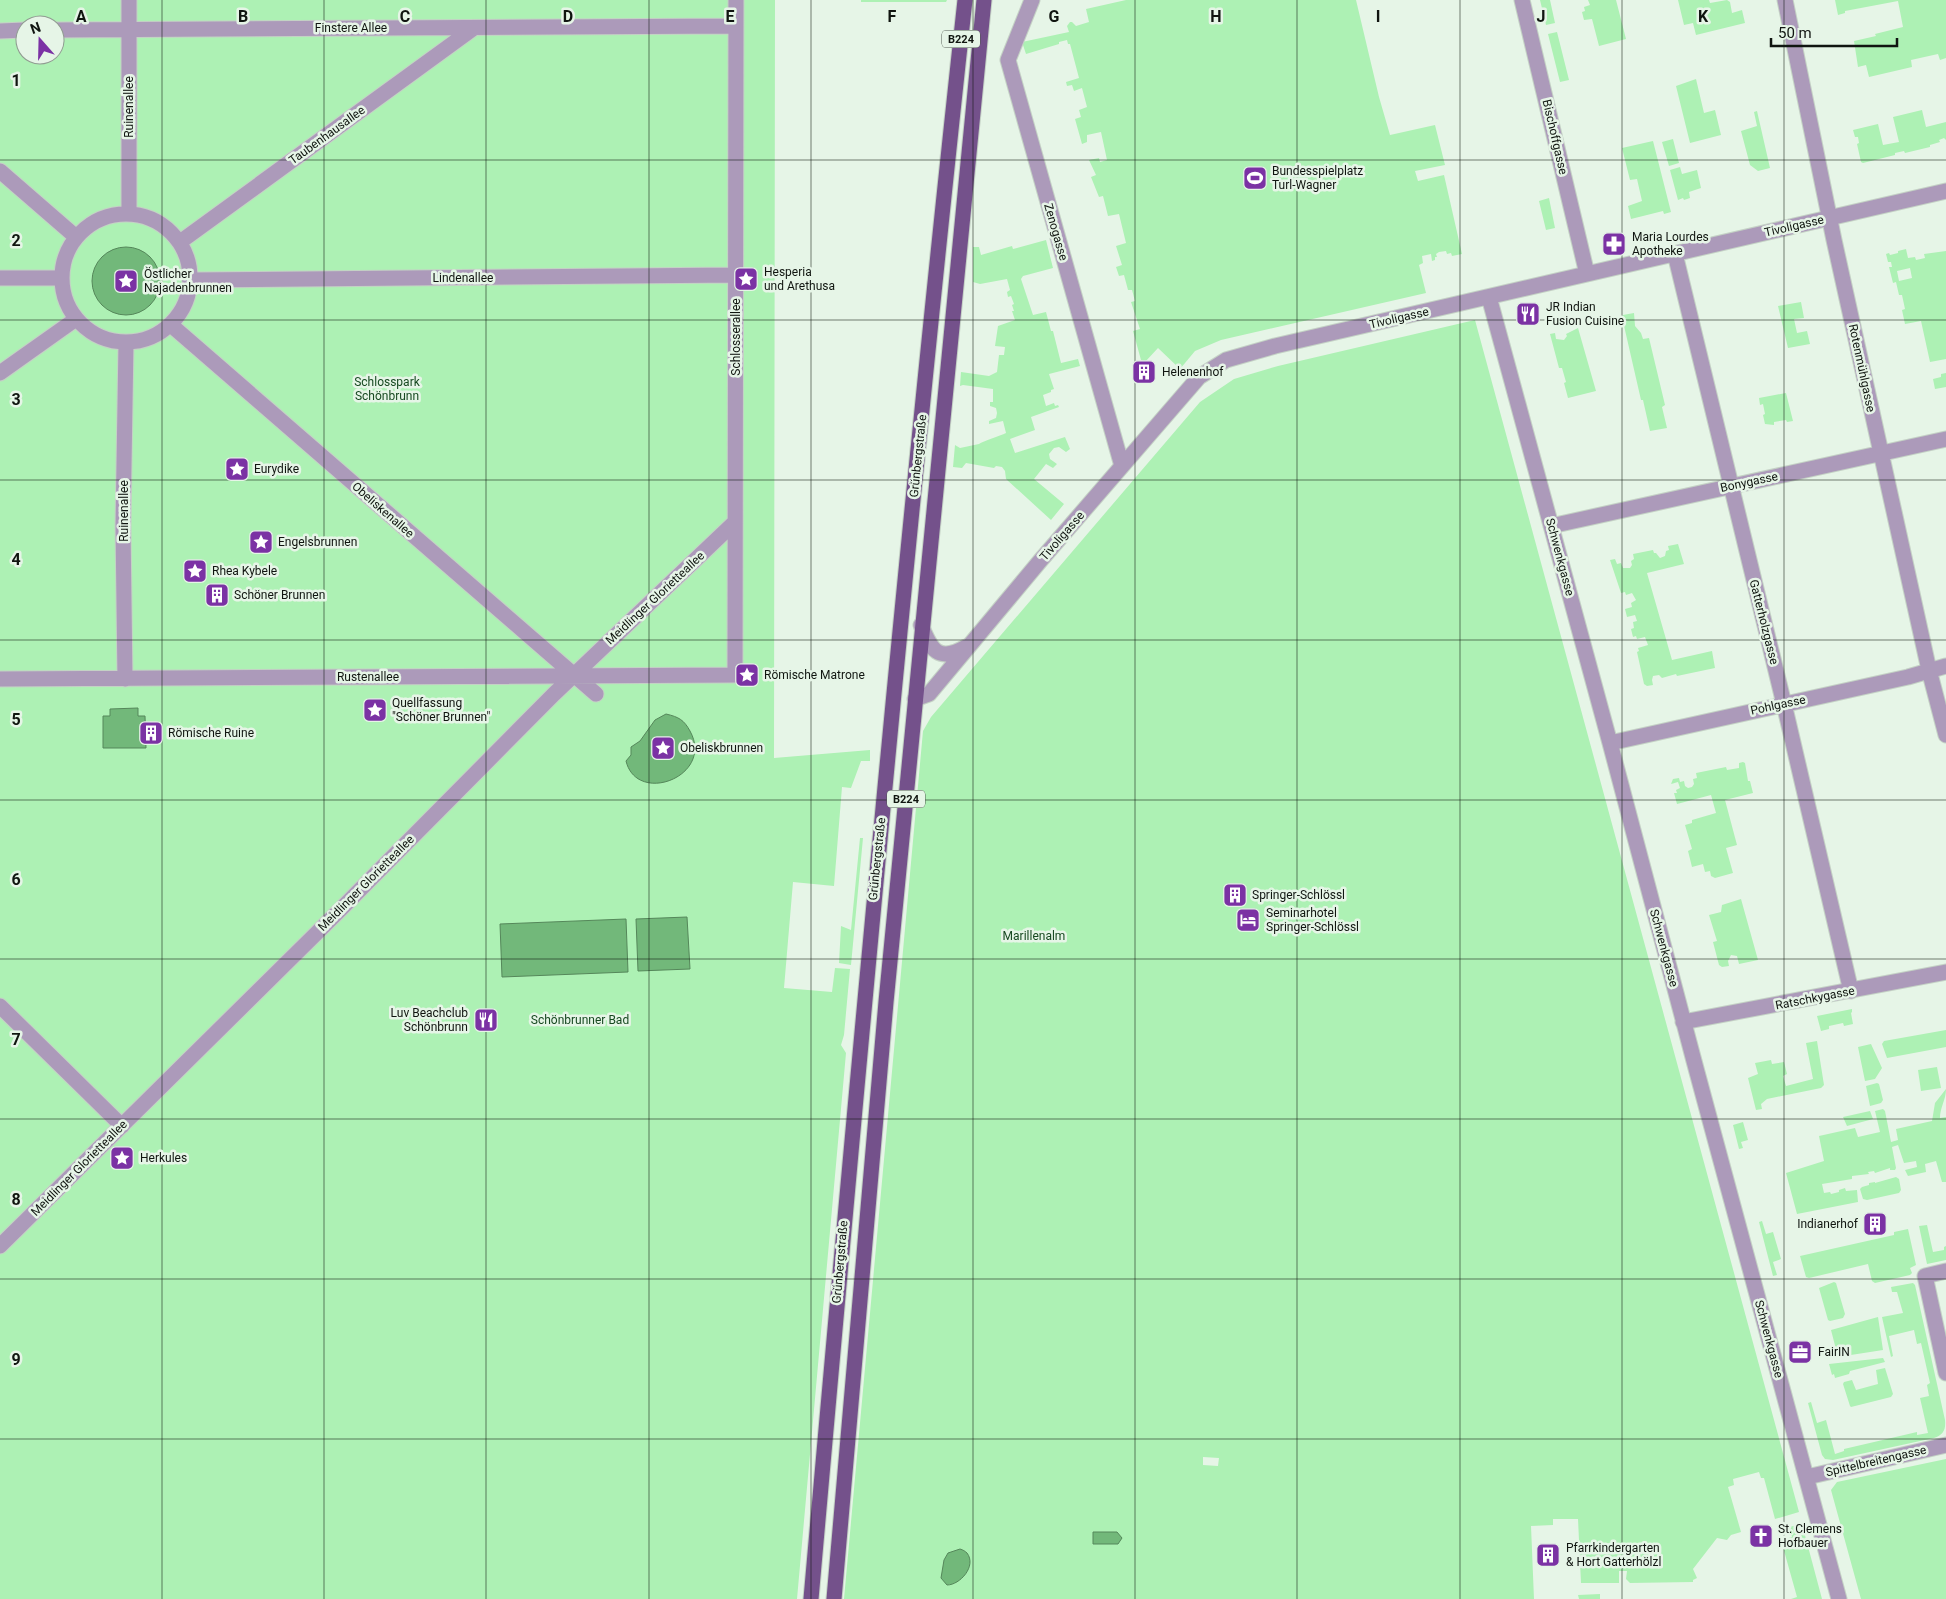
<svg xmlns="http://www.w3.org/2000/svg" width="1946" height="1599" font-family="Roboto,sans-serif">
<rect width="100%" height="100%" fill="#e6f5e7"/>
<!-- green -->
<path fill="#adf1b4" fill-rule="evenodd" d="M0,0h775l-1,758 96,-8v11h-9l-10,27 -9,-1 -8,99 -41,-4 -9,106 48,4 3,-24 15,1 -6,66 -3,10 5,8 -49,546h-797zM25,25h30v30h-30z
M861,0h86l-1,2h-85z
M1126,0h230l23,97 11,38 45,-10 10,40 -30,6 3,10 26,-6 18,79 -10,2 -1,-3 -4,1 -1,-3 -7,1 -3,2 1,3h-2v3l-3,1 -1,-7 -9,2 1,7 -4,2 7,28 -205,47 -26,11 -15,18 -22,-21 -13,14 -4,-2 -8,-29 7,-2 -9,-27 4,-1 -3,-11h-4l-4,-15 -5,1 -3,-9 6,-2 -6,-19 10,-3 -7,-29 -11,2 -5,-20 -4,1 -8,-20 5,-2 -7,-15 10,-2 1,4 7,-2 -6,-28 -14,3v7l-5,2 -7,-25 6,-2 -2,-7 8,-3 -5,-19 -8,3 -2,-6 -5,1 -1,-4 13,-4 -9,-34h-2l-1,-4 -8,2v2l-33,10 -4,-12 47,-10 -2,-6 3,-4h2l4,4 13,-4 -3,-13z
M1540,0h10l5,23 -9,2z
M1588,0h28l10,39 -27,7 -7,-27 -8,1 -2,-8 3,-1 -1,-4 6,-2z
M1678,0h31l1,3 17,-3 3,2 2,11 10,-3 3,13 -49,12 -3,-12 -9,2z
M1835,0h111v58l-6,2 -2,-6 -27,6 1,7 -43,10 -3,-12 -8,2 -4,-26 22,-5 -1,-2 28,-7 -5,-26 -53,10v2l-7,2z
M1557,32l12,48 -9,2 -12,-48z
M1696,79l8,34 11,-3 6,25 -31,8 -14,-57z
M1922,110l4,17 20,-5v18l-2,-2 -5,2 1,2 -10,3v2l-25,6 -1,-2 -9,2v2l-32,8 -2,-1 -4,-18 2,-1 -1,-6h-3l-2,-7 25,-6 5,21 16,-3 -6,-25z
M1757,111l13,57 -12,3 -8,-6 -9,-34 16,-5 -3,-14z
M1673,139l6,24 -10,3 -7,-24z
M1653,141l18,71 -7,2 -1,-3 -32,8 -3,-13 14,-5 -5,-22 -7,1 -8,-32z
M1680,167l2,7 15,-4 4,18 -12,4 1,6 -6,2 -1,-2 -5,2 -8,-30z
M1549,198l6,30 -9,2 -7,-29z
M1046,240l7,28 -30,8 -2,3 12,36 13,-3 5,19h2l8,32 17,-4 2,7 -31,8 5,15 -3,1v2l-8,3 3,11 8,-3 1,3 3,-1 1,2 -28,10 4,13 -25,9 5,14 50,-16 5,12 -4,3 -7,-5 -5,1 -5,6 1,5 7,5 -4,4 -7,-4 -12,15 30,25 -13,16 -45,-41 -1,-8 -3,-4 -6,-1 -2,2 -28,-5 -4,5 -9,-1 2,-22 5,3 19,-4c4,-3 21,-8 27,-11l-3,-12 -14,3v-3l7,-3 1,-5 -1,-5 -6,-2v-4h3v-13l-30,-4 -3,1 1,-14 28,4 8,-4 2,-17h5l1,-8 -10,-1 3,-20 17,-6 -3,-9h2l-2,-6 2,-1 -3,-8 -3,1 -1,-5 3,-2 -3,-11 -27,5 -7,-2v-35h6l2,8 31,-9 1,3z
M1906,249l2,9 7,-1 1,3 9,-2 -1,-4 22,-3v108l-16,3 -9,-41 -16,3 -3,-14 3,-1 -3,-14h-3l-3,-13 -3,1 -4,-16h3l-1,-5h-3l-2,-8 3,-1 1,2 8,-2v-2zM1910,268l2,10 -13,3 -2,-10z
M1801,302l3,16 -10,1 3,14 10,-2 3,13 -22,4 -10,-42z
M1634,313l1,13 6,7 2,6 6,-1 16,67 -3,2 5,21 -17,3 -7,-31h-2l-19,-83 1,-2z
M1475,320l324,1192 -24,7 -11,-41h-3l-2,-6 -26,7 1,6 -6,2 13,45 -10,3 -4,5 -10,-2 -24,31 4,9 -4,2v2l-63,1 -4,-4 1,-8h-8v12h-38l-3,-64h-25v6l-22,1 3,73h-690l79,-868 8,-14 269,-315 34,-23 44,-13zM1203,1457l16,1 -1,8 -15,-1z
M1578,328l18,63 -28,7 -4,-15 2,-1 -4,-14h-3l-9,-34 5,-1 1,6 8,1 3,-4 -1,-2z
M1946,373v14l-11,2 -2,-10 8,-2v-3z
M1786,393l7,28 -6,1 -1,-2 -12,2v3l-9,-1 -2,-9 2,-1 -2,-10 -3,1 -1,-7z
M1678,544l6,20 -37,9 25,87 40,-9 3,17 -38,8 -1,-2 -14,4 -3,-3 -6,1 -1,4 1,5 -6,1 -3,-2 -7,-32 2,-1 -1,-3 10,-3 -3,-8 -8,2 -1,-3 -3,1 -2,-8 3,-1 -1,-6 4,-1 -2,-6 -8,2 -2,-8 7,-2 -1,-4 5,-3 -4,-7 -6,2 -1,-3 -4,1 -11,-33 5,-1 2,5 4,-1 2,5h7l2,-3 -1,-4 3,-2 -1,-5 20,-4 1,3h2l4,5 5,-2 1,-5 3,-1 -1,-4z
M1743,762l2,1 3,18h2l3,12 -28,7 12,45 -11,3 7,25 -18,5 -4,-2 -1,-5 -5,1 -2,-8 -11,3 -4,-16 4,-2 -7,-24 7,-2v-3l24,-7 -5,-18 -34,9 -3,-11h3l-1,-3 4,-2 -2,-6 -7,2 2,-5 6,-1 1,4 4,-1 1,5 3,2 4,-1 2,-3 -1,-5 4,-1 -1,-5 30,-6 1,3 12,-2v-5z
M860,838h3l-12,127 -12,-2 2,-37 10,4z
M1741,899l17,61 -19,4 -2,-8 -6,-1 -3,6 1,5 -7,1 -3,-2 -6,-23 4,-1 -8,-26 12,-3 1,-7z
M1852,1009v3l-1,1 2,11 -9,2 -1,-3 -14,3v3l-8,2 -4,-15z
M1946,1030v17l-59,11 -5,-14 2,-3z
M1817,1041l7,44 -3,3 -54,11 -6,5 1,5 -6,1 -8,-32 10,-4 -3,-11 16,-3 1,4 12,-2 3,12 -4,2 3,10 27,-7 -7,-36z
M1871,1044l11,24 -7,11 -10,2 -7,-34z
M1937,1067l4,21 -20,3 -3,-21z
M1877,1083l2,1 4,16 -2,3 -11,3 -4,-20z
M1946,1089c0,11 -6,18 -6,29l6,-1v65h-4l-6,-21 -11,3 1,8 -18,4 -3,-6 12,-3 -1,-6 -12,2 -6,-18 -6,2 4,21 -1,2h-5v-2l-15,5 -1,-2 -6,1 1,2 -17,2v3l-30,5 2,9 6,-1 1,2 8,-2v-2l6,-2 1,3 11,-1 1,12 -61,12 -11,-41 38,-12 -5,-25 36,-8 3,9 22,-5 -5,-21 8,-2 2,2 6,31 7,-2 -2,-11 36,-8 3,-18z
M1870,1111l3,8 -26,7 -4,-9z
M1743,1122l5,18 -7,2 2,6 -4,1 -6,-24z
M1896,1177l3,2 2,11 -2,3 -32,7 -4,-1 -3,-10 2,-2 7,-2v-2l6,-1v1z
M1762,1221l4,13 7,-2 8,27 -8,3 4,13 -4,1 -14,-54z
M1927,1225l6,27 11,-2v-3l2,-1v14l-19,4 -8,-38z
M1908,1229l8,36 -6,3 2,5 -2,2 -35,8 -3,-2 -4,-17 -59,14 -3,-1 -6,-21 94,-21v-3z
M1834,1282l2,1 9,31 -2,4 -13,3 -2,-1 -9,-32z
M1913,1283l2,2 30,135c1,10 -2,15 -11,18l-101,22 -8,-1 -3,-4 -14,-52 3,-1 6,21 9,-3 9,34 9,-3v-2l73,-17v3l11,-2 -8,-35 9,-2 -2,-11 3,-2 -9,-40 -4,1 -3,-14 -25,6 4,20 -2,1 -9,-40 21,-4 -6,-21h-5l-1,-5z
M1878,1317l5,33 -45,7 -7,-27z
M1883,1358l2,4 -35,9 -1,3 -14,4 -1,-4 -2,1 -3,-11z
M1885,1368l8,26 -2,3 -40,10 -1,-1 -7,-22 1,-2 8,-2 4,10 22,-6 -2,-14z
M1946,1459v140h-85l-30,-109 6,-8z
M1802,1524l20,75h-31l6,-2 -16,-57 11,-3 -3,-10z
M1600,1594v5h-21l-1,-4z"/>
<!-- water -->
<path fill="#72b87a" stroke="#55875a" d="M92 281a34 34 0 1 1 68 0a34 34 0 1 1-68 0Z
M138,708v8h7l1,32h-43v-32h7v-7z
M666,714c13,3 18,6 24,17 25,45 -53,75 -64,30l5,-6v-8l9,-6 15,-21z
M687,917l3,52 -52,2 -2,-52z
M626,919l2,53 -126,5 -2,-53z
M1093,1532h24l5,6 -4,6h-25z
M960,1549c3,1 5,2 7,4 10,13 -7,32 -20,32l-6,-7 3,-18 4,-7z"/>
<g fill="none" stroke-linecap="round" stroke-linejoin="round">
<!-- street casing -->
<g stroke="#c4d1c5" stroke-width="17">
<path id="street" d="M1032,0l-24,60 114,406
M1522,0l65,274
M1785,0l49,240 95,430 17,65
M55,30l681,-4
M0,31l25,-1
M0,171l76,66
M62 278a64 64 0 1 1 128 0a64 64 0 1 1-128 0Z
M129,214v-214
M180,242l294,-214
M1675,254l109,450 67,287
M0,278h62
M191,280l545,-5
M1489,297l121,446 84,318 145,538
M171,325l425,369
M0,373l76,-54
M1551,526l395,-87
M921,625c10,25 17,38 45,22
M0,679l735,-4 1,-675
M125,679l-2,-153 3,-183
M915,699l14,-5 111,-133 159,-184 27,-17 49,-14 671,-155
M1610,743l298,-66 38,-11
M0,1006l122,120
M1683,1022l263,-50
M0,1246l341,-337 213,-215 181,-172
M1946,1271l-21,5 21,97
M1807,1477l139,-32"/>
</g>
<!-- primary casing -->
<g stroke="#c4d1c5" stroke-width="17">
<path id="primary" d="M811,1599c47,-533 96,-1067 154,-1599
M834,1599l52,-597 98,-1002"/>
</g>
<!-- street -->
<use href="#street" stroke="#ac9aba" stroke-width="15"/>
<!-- primary -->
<use href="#primary" stroke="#74518b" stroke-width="15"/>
</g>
<!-- grid -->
<path fill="none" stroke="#101510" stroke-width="1" stroke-opacity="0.55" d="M162,0v1599M324,0v1599M486,0v1599M649,0v1599M811,0v1599M973,0v1599M1135,0v1599M1297,0v1599M1460,0v1599M1622,0v1599M1784,0v1599M0,160h1946M0,320h1946M0,480h1946M0,640h1946M0,800h1946M0,959h1946M0,1119h1946M0,1279h1946M0,1439h1946"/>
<!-- icons -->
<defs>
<g id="stadium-square" transform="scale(1.25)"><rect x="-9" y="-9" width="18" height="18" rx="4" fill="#7b32a4" stroke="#e6f5e7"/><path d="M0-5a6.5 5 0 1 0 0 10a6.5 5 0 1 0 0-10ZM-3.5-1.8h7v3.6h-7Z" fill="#fff"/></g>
<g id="pharmacy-square" transform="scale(1.25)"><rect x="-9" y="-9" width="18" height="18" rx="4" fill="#7b32a4" stroke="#e6f5e7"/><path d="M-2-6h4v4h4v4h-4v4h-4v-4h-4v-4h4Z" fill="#fff"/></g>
<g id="sight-square" transform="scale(1.25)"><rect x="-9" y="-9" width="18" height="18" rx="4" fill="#7b32a4" stroke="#e6f5e7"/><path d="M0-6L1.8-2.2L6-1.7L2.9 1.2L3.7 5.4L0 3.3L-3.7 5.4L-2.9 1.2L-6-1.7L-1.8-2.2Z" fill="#fff"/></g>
<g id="restaurant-square" transform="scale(1.25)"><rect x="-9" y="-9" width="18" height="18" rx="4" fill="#7b32a4" stroke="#e6f5e7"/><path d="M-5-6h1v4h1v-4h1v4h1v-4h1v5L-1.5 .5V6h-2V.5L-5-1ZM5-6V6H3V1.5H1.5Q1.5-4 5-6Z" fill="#fff"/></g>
<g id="building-square" transform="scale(1.25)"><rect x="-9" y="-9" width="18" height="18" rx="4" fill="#7b32a4" stroke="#e6f5e7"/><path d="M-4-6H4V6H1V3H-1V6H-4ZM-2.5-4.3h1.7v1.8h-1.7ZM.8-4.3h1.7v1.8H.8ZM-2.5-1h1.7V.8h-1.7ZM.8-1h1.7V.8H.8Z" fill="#fff"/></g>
<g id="hotel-square" transform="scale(1.25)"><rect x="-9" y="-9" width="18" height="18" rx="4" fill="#7b32a4" stroke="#e6f5e7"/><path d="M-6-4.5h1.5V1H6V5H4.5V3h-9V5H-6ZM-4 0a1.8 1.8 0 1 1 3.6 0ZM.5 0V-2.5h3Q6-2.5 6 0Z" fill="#fff"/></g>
<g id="office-square" transform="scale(1.25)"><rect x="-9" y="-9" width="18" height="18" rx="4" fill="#7b32a4" stroke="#e6f5e7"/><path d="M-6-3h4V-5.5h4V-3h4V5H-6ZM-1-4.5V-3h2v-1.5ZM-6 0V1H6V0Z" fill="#fff"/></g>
<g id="church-square" transform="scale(1.25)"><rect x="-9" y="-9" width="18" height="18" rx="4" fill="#7b32a4" stroke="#e6f5e7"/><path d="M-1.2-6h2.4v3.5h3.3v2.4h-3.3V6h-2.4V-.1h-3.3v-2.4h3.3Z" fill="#fff"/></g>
</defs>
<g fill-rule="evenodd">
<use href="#stadium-square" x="1255" y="178"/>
<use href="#pharmacy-square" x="1614" y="244"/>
<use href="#sight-square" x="746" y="279"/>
<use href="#sight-square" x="126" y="281"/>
<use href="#restaurant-square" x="1528" y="314"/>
<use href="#building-square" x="1144" y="372"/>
<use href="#sight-square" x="237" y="469"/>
<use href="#sight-square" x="261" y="542"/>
<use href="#sight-square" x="195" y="571"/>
<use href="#building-square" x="217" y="595"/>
<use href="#sight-square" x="747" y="675"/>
<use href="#sight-square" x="375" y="710"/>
<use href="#building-square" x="151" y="733"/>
<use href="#sight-square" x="663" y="748"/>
<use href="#building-square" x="1235" y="895"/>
<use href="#hotel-square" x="1248" y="920"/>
<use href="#restaurant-square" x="486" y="1020"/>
<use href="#sight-square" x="122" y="1158"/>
<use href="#building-square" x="1875" y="1224"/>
<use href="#office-square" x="1800" y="1352"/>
<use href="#church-square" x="1761" y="1536"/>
<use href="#building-square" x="1548" y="1555"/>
</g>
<g text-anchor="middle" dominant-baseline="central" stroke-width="5" stroke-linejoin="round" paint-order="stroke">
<!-- shield labels -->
<g fill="#e6f5e7" stroke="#505850" stroke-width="1">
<rect x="942" y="30.5" width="38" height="17" rx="4"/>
<rect x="887" y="790.5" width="38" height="17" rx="4"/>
</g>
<g font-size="11" font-weight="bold" fill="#101510">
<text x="961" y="39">B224</text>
<text x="906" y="799">B224</text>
</g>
<!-- street labels -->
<g font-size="12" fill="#101510" stroke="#e6f5e7">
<text x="351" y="28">Finstere Allee</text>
<text transform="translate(129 107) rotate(-90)">Ruinenallee</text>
<text transform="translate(327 135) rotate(-36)">Taubenhausallee</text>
<text transform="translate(1555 137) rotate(77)">Bischoffgasse</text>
<text transform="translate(1794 226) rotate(-13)">Tivoligasse</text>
<text transform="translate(1056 232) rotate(74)">Zenogasse</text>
<text x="463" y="278">Lindenallee</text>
<text transform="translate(1399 318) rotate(-13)">Tivoligasse</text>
<text transform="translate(736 337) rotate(-90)">Schlosserallee</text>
<text transform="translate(1862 368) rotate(78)">Rotenmühlgasse</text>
<text transform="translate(918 456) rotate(-84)">Grünbergstraße</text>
<text transform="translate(1749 482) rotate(-12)">Bonygasse</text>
<text transform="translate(383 510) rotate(41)">Obeliskenallee</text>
<text transform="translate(124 511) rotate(-90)">Ruinenallee</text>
<text transform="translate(1062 536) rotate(-49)">Tivoligasse</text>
<text transform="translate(1560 557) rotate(75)">Schwenkgasse</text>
<text transform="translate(655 598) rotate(-43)">Meidlinger Glorietteallee</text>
<text transform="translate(1764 622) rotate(76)">Gatterholzgasse</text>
<text x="368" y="677">Rustenallee</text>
<text transform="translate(1778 705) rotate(-12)">Pohlgasse</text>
<text transform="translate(877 859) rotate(-84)">Grünbergstraße</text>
<text transform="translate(366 883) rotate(-45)">Meidlinger Glorietteallee</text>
<text transform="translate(1664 948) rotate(75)">Schwenkgasse</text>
<text transform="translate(1815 998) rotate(-11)">Ratschkygasse</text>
<text transform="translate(79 1168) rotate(-45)">Meidlinger Glorietteallee</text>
<text transform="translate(840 1262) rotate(-85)">Grünbergstraße</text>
<text transform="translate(1769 1339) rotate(75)">Schwenkgasse</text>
<text transform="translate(1876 1461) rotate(-13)">Spittelbreitengasse</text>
</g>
<!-- poi labels -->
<g font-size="12" fill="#101510" stroke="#e6f5e7" text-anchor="start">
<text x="1272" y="171">Bundesspielplatz<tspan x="1272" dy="14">Turl-Wagner</tspan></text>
<text x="1632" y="237">Maria Lourdes<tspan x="1632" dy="14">Apotheke</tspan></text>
<text x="764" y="272">Hesperia<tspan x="764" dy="14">und Arethusa</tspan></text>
<text x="144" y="274">Östlicher<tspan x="144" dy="14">Najadenbrunnen</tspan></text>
<text x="1546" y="307">JR Indian<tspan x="1546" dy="14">Fusion Cuisine</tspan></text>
<text x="1162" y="372">Helenenhof</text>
<text x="254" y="469">Eurydike</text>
<text x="278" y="542">Engelsbrunnen</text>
<text x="212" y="571">Rhea Kybele</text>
<text x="234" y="595">Schöner Brunnen</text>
<text x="764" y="675">Römische Matrone</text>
<text x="392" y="703">Quellfassung<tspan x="392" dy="14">"Schöner Brunnen"</tspan></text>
<text x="168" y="733">Römische Ruine</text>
<text x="680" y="748">Obeliskbrunnen</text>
<text x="1252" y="895">Springer-Schlössl</text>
<text x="1266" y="913">Seminarhotel<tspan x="1266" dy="14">Springer-Schlössl</tspan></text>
<text x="468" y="1013" text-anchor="end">Luv Beachclub<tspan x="468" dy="14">Schönbrunn</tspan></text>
<text x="140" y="1158">Herkules</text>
<text x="1858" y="1224" text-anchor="end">Indianerhof</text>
<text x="1818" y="1352">FairIN</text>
<text x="1778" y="1529">St. Clemens<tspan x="1778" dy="14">Hofbauer</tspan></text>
<text x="1566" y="1548">Pfarrkindergarten<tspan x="1566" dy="14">&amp; Hort Gatterhölzl</tspan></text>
</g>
<!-- park labels -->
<g font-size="12" fill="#174921" stroke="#e6f5e7">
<text x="387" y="382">Schlosspark<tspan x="387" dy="14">Schönbrunn</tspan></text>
<text x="1034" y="936">Marillenalm</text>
<text x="580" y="1020">Schönbrunner Bad</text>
</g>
</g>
<g font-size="16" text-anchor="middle" font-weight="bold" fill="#101510" stroke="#e6f5e7" stroke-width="5" stroke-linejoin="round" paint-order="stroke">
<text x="81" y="22">A</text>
<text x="243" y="22">B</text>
<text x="405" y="22">C</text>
<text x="568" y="22">D</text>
<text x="730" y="22">E</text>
<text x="892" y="22">F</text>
<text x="1054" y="22">G</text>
<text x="1216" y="22">H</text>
<text x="1378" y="22">I</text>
<text x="1541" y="22">J</text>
<text x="1703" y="22">K</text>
<text x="16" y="86">1</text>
<text x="16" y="246">2</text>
<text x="16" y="405">3</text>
<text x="16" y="565">4</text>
<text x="16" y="725">5</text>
<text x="16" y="885">6</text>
<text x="16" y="1045">7</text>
<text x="16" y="1205">8</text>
<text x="16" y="1365">9</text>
</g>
<!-- north arrow -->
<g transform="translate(40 40) rotate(340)"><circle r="24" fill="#e6f5e7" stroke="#909b91"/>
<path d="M0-4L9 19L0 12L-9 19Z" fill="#7b32a4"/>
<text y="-8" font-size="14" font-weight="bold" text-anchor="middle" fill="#101510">N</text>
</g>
<!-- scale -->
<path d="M1771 38v8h126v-8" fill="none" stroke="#101510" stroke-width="2.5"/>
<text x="1778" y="38" font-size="15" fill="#101510" stroke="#e6f5e7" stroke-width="4" paint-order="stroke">50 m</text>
</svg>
